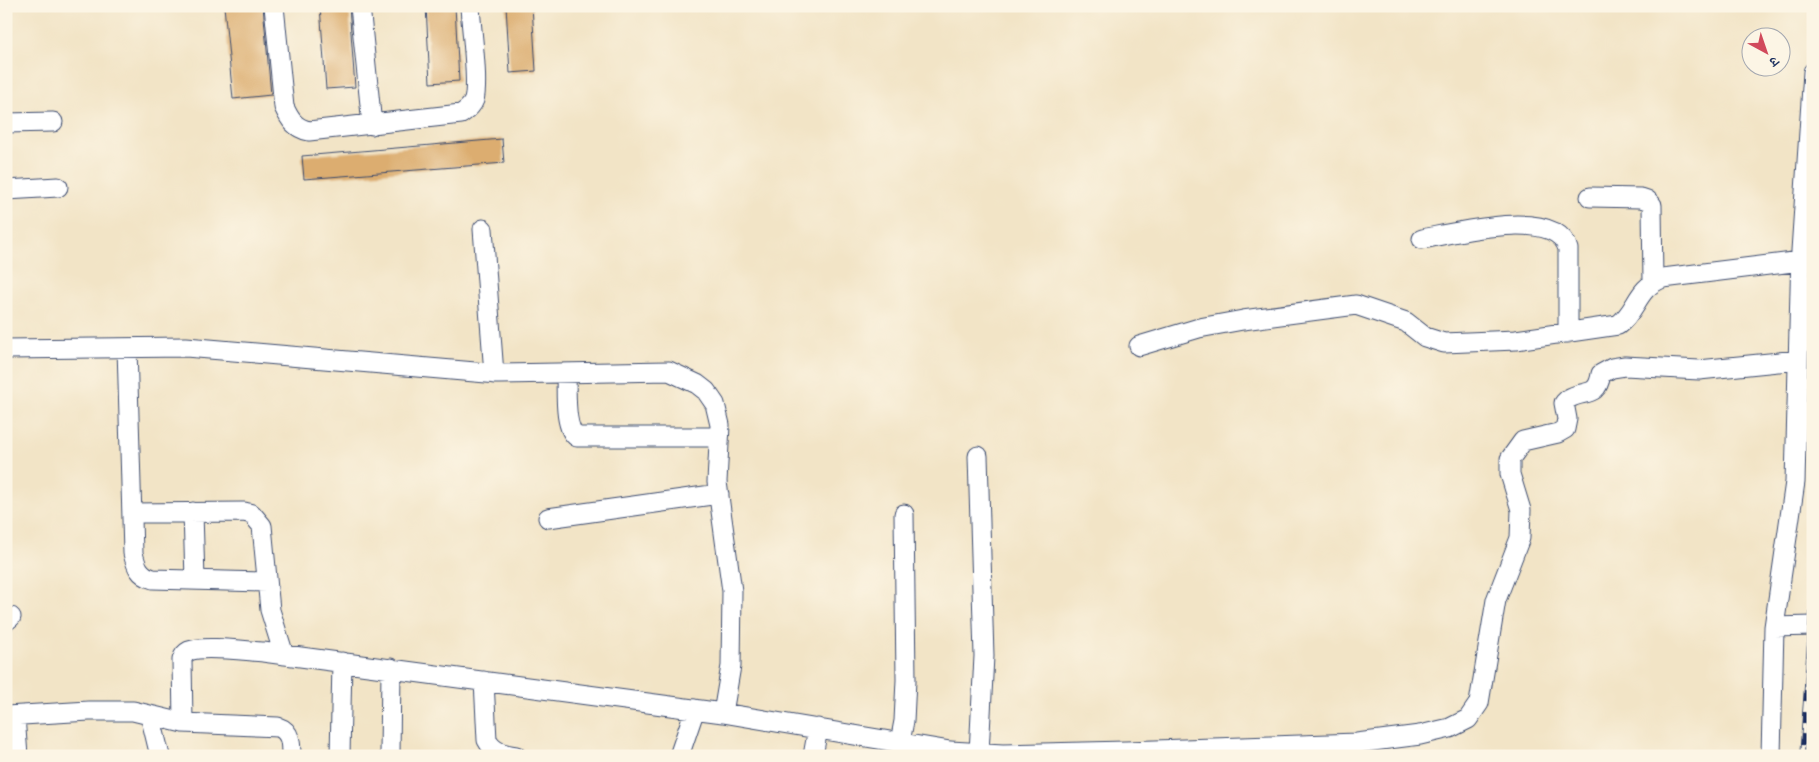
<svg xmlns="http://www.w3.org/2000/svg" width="1819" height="762" font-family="'EB Garamond','Noto Serif Devanagari',serif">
<rect width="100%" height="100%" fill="#fcf5e5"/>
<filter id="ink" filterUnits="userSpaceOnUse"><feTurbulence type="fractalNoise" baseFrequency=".02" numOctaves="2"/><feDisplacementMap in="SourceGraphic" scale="10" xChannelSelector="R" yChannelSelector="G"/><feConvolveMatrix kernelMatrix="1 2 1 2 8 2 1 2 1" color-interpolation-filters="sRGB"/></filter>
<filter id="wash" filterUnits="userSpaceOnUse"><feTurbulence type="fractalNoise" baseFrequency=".0096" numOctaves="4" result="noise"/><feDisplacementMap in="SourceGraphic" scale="20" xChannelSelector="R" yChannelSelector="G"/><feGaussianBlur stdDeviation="1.12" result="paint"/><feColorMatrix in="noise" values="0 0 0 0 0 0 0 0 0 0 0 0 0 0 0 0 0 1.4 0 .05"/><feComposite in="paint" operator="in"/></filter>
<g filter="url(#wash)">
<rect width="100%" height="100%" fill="#f2e4c6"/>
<g id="blocks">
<!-- building -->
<path fill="#dcad70" d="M224,6h39l8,89 -38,4z
M320,6h29l6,81 -29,2z
M426,6h29l4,75 -29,2z
M506,6h26l4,65 -26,2z
M502,139l2,24 -200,16 -2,-23z"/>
</g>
</g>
<g filter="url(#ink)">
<use href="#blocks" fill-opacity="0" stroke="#3b4a6e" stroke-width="1"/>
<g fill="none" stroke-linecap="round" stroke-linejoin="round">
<!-- minor casing -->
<g stroke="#3b4a6e" stroke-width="21">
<path id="minor" d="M274,6l10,101c6,13 11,21 25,24l152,-17c6,-4 11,-8 13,-14 5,-19 -3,-72 -4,-94
M360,6l12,119
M6,123l47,-1
M6,190l52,-3
M1590,197l51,1 6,2 5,5 1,77
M483,229l11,145
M1422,239c32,-6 135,-33 146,10v84
M1139,346l60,-18 44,-8 113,-15 50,17 19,15 19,6 72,-3 102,-15c20,-15 18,-37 45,-47l138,-17
M127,348l6,205c3,13 6,22 20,26l113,3
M6,349l180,-2 312,27 171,-3 28,13 9,7 9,13 5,21 -3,57 15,109 -1,75 -8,47
M566,373c1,15 -3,55 11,64h142
M978,456l6,200 -5,97
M193,512l2,68
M132,513l112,-1 8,2 10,12 8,84 14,45
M548,518l171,-24
M6,621l5,-4
M1774,627l39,-1
M484,681l3,59c6,12 16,14 29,16
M150,715l10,41
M6,716l83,-5h44l50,12 95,4c13,4 13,17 13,29
M15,716l3,40
M183,723l-1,-63c1,-4 3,-7 7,-9 14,-6 58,0 74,1l460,61 227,38 53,3 123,-3 231,-8 63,-8 30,-7 18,-9 11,-16 17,-103 24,-62 1,-28 -11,-36v-15l13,-18 35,-8 7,-4 2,-10 -3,-16 4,-4c16,-10 29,0 33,-25l11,-6 13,-2 74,4 99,-10
M900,742l4,-21 2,-41 -2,-166
M340,756l2,-94
M390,756l1,-88
M679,756l16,-47
M813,756l5,-28
M1771,756l3,-129 21,-145 6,-231 12,-179"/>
</g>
<!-- minor -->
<use href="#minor" stroke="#fff" stroke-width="19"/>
<!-- rail casing -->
<g stroke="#1b2f5e" stroke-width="5.5">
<path id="rail" d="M1802,756l11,-161"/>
</g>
<!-- rail -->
<use href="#rail" stroke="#fcf5e5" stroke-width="4" stroke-dasharray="11" stroke-linecap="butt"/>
</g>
</g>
<!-- margin -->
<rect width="1819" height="762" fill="none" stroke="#fcf5e5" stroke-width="25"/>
<!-- north arrow -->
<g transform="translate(1766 52) rotate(140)"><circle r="24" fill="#fcf5e5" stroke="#a2a6af"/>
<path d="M0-4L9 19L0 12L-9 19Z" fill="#d1495b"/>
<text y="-8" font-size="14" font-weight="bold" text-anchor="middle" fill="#1b2f5e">उ</text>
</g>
</svg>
